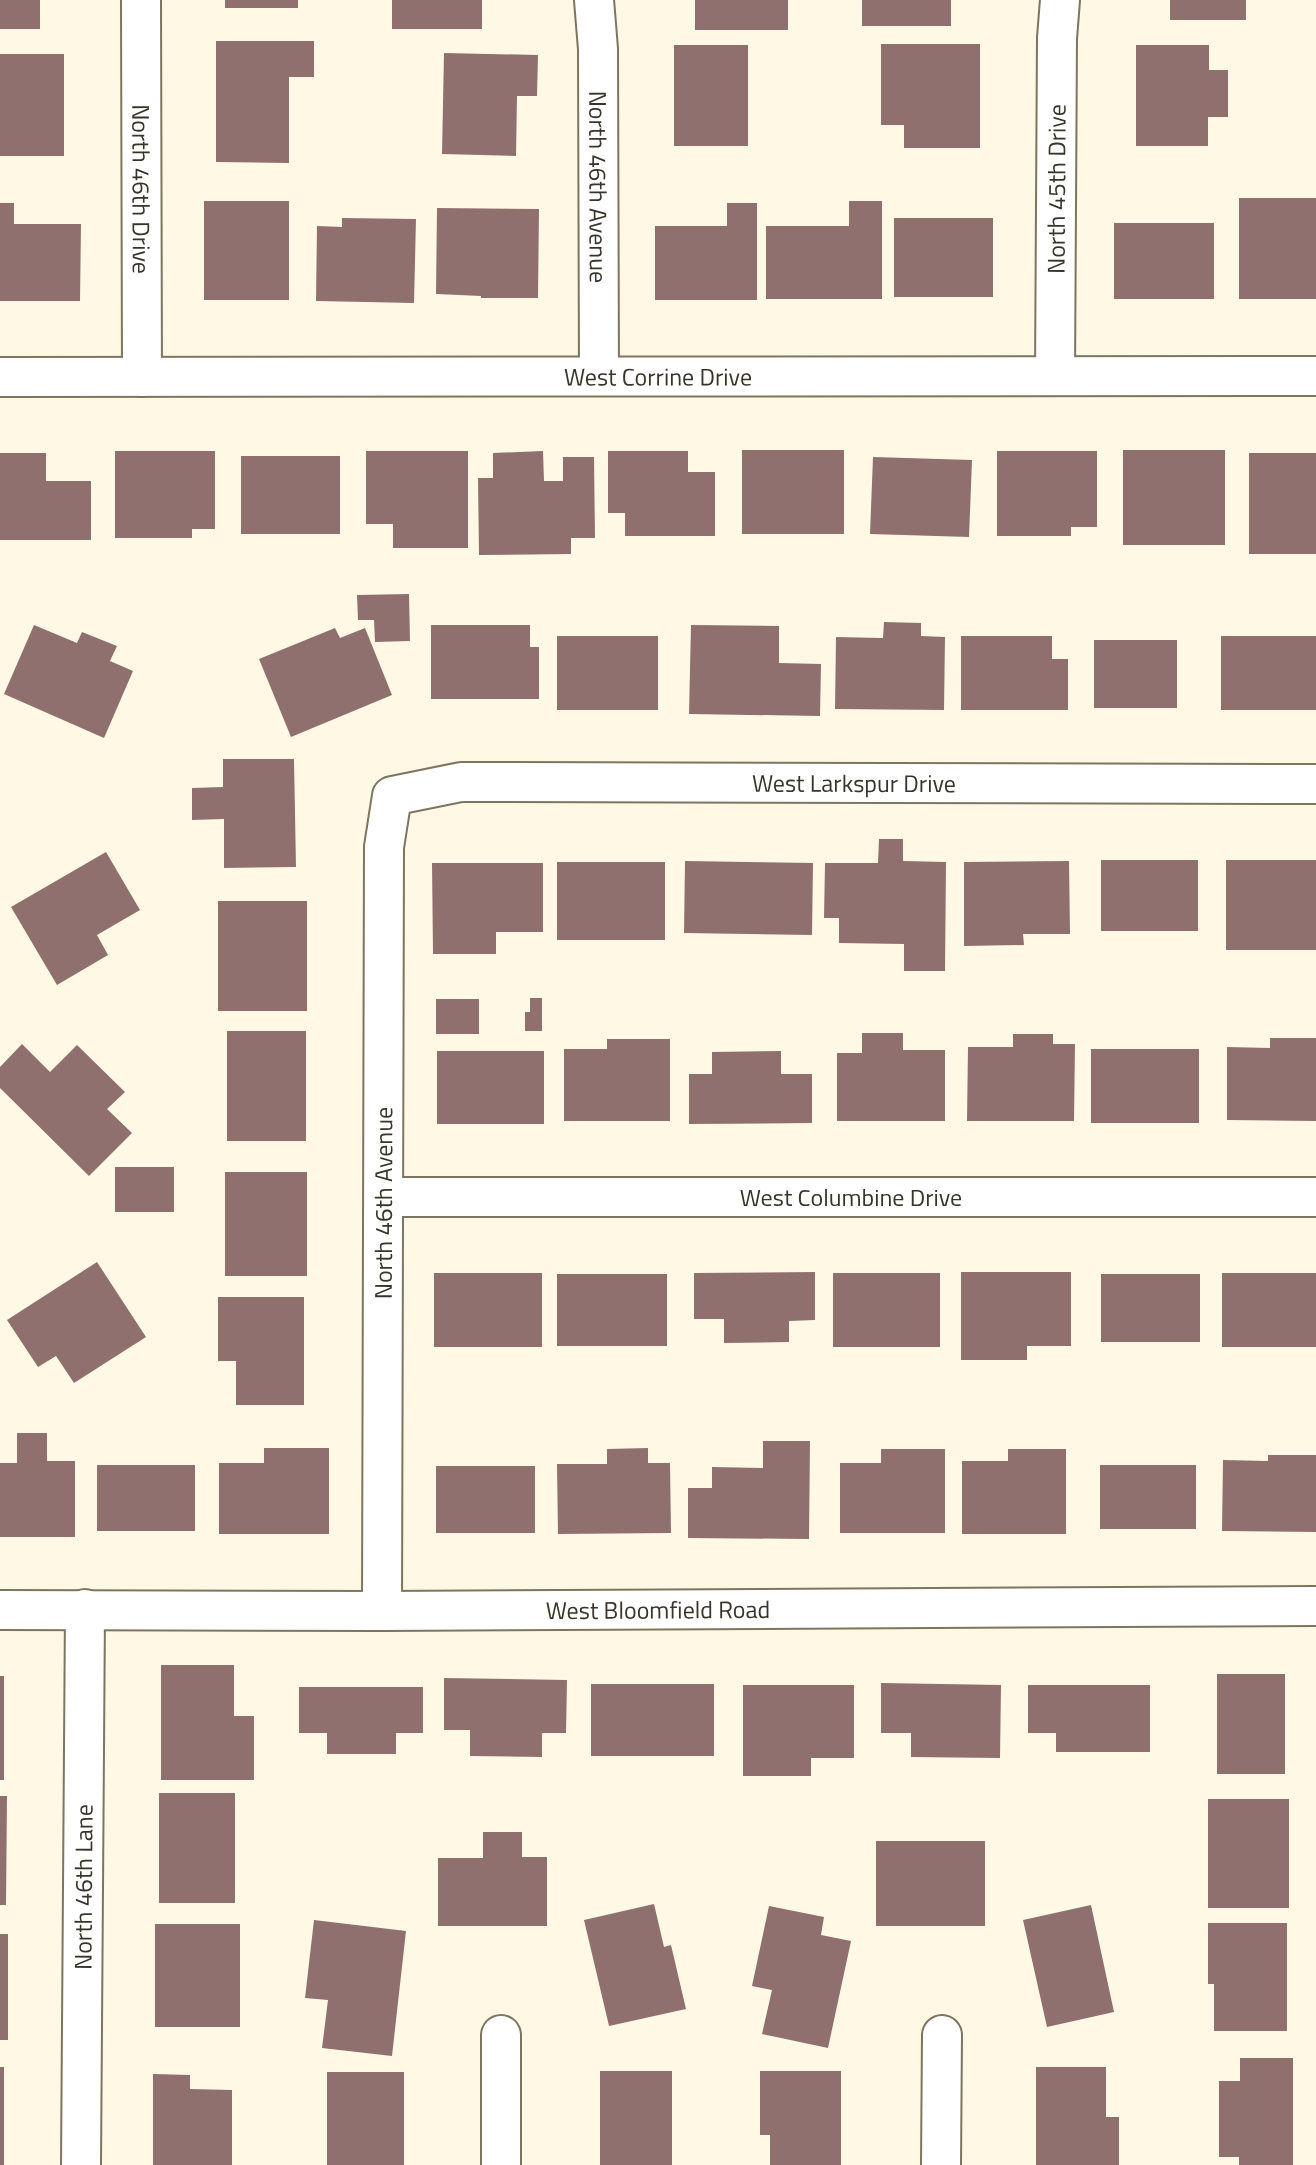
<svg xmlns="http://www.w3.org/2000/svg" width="1316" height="2165" font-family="'Titillium Web',sans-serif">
<rect width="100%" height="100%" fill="#fff8e4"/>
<!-- building -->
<path fill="#90706e" d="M0,0h40v29h-40z
M225,0h73v8h-73z
M392,0h90v29h-90z
M695,0h93v30h-93z
M862,0h89v26h-89z
M1170,0h76v20h-76z
M216,41h98v36h-25v86l-73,-1z
M881,44h99v104h-76v-23h-23z
M674,45h74v101h-74z
M1136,45h73v25h19v47h-20v29h-72z
M444,53l94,2 -1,41h-20l-1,60 -74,-2z
M0,54h64v102h-64z
M1239,198h77v101h-77z
M204,201h85v99h-85z
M849,201h33v98h-116v-73h83z
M0,203h14v21h67l-1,77h-80z
M727,203h30v97h-102v-74h72z
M437,208l102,1 -1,89h-57v-2l-45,-2z
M342,218l74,1 -2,84 -98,-2 1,-75 25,1z
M894,218h99v79h-99z
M1114,223h100v76h-100z
M742,450h102v84h-102z
M1123,450h102v95h-102z
M115,451h100v78h-23v9h-77z
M366,451h102v97h-75v-24h-27z
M543,451l1,30h19v-24h31l1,81h-24v16l-92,1 -1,-77h15v-25z
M608,451h80v21h27v64h-90v-23h-17z
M997,451h100v76h-26v9h-74z
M0,453h46v28h45v59h-91z
M1249,453h67v101h-67z
M241,456h99v78h-99z
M873,457l99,3 -3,77 -99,-3z
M409,594l1,47 -35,1 -1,-22h-16l-1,-25z
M884,622l37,1v13l24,1 -1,73 -109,-1 1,-72 47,1z
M34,625l43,18 5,-11 35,14 -7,15 23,10 -29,67 -100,-44z
M431,625h99v22h9v52h-108z
M691,625l88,1v37l42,1 -1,52 -131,-2z
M335,628l5,10 25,-10 27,67 -101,42 -32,-78z
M557,636h101v74h-101z
M961,636h91v23h16v51h-107z
M1221,636h95v74h-95z
M1094,640h83v68h-83z
M223,759h71l2,108 -72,1v-49l-32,1v-32l31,-1z
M879,839h24v22l43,1 -1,109h-41v-27l-65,-1v-25h-15l1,-55h53z
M106,852l34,58 -43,25 11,20 -51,30 -46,-78z
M1101,860h97v71h-97z
M1226,860h90v90h-90z
M685,861l128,2 -1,72 -128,-2z
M1069,861l1,73h-47l1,11 -60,1v-84z
M557,862h108v78h-108z
M432,863h111v69h-47v22h-63z
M218,901h89v110h-89z
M530,998h12v33h-17v-19h5z
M436,999h43v35h-43z
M227,1031h79v110h-79z
M862,1033h41v17h42v71h-108v-68h25z
M1013,1034h40v10h22l-1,77h-107l1,-74h45z
M1270,1038h46v83l-89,-1v-73l43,1z
M607,1039h63v82h-106v-72h43z
M22,1044l28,28 27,-27 48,47 -18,17 25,24 -43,43 -89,-88v-21z
M1091,1049h108v74h-108z
M437,1051h107v73h-107z
M781,1051v23h31v49l-123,1v-50h23v-22z
M115,1167h59v45h-59z
M225,1172h82v104h-82z
M97,1262l49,75 -72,46 -18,-27 -18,11 -31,-47z
M815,1272v48l-26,1v21l-65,1v-24h-30v-46z
M961,1272h110v74h-44v14h-66z
M434,1273h108v74h-108z
M833,1273h107v74h-107z
M1222,1273h94v74h-94z
M557,1274h110v72h-110z
M1101,1274h99v68h-99z
M218,1297h86v108h-68v-44h-18z
M17,1433h30v28h28v76h-75v-74h17z
M763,1441h47l-1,98 -121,-1v-50h24v-21l51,1z
M264,1448h65v86h-110v-71h45z
M648,1448v15h22l1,70 -113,1 -1,-70h50v-15z
M881,1449h64v84h-105v-70h41z
M1008,1449h58v85h-104v-73h46z
M1268,1455h48v77l-94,-1 1,-71 45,1z
M97,1465h98v66h-98z
M1100,1465h96v64h-96z
M436,1466h99v67h-99z
M161,1665h73v51h20v64h-93z
M1217,1674h68v100h-68z
M0,1676h4v104h-4z
M444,1678l123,2 -1,53h-24v24l-72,-1v-26h-26z
M881,1683l120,2 -1,73 -89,-1v-24h-30z
M591,1684h123v72h-123z
M743,1685h111v73h-43v18h-68z
M1028,1685h122v67h-94v-19h-28z
M299,1687h124v46h-27v21h-69v-21h-28z
M159,1793h76v110h-76z
M0,1796h7l-1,109h-6z
M1208,1799h81v109h-81z
M483,1832h39v25h25v69h-109v-68h45z
M876,1841h109v85h-109z
M654,1904l10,43 7,-2 15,64 -77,17 -25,-106z
M1091,1905l23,107 -67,15 -24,-107z
M769,1906l55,11 -3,18 30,6 -23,107 -66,-14 10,-44 -20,-4z
M314,1920l92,11 -14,125 -70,-8 6,-48 -23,-2z
M1208,1923h79v108h-73v-47h-6z
M155,1924h85v103h-85z
M0,1934h8v106h-8z
M1240,2058h53v107h-54v-8h-20v-76h21z
M0,2067h4v98h-4z
M1036,2067h70v50h13v48h-83z
M600,2071h72v94h-72z
M760,2071h81v94h-71v-30h-10z
M327,2072h77v93h-77z
M153,2074l37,1v14l42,1v75h-79z"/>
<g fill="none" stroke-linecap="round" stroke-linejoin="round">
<!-- minor casing -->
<g stroke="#7c755f" stroke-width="42">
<g id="minor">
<path id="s1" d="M141,0l1,377"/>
<path id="s2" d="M594,0l4,49 1,327"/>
<path id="s3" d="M1055,376l2,-338 3,-38"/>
<path id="s4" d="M0,377l1316,-1"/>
<path id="s5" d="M385,1197h931"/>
<path id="s6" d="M0,1610l382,1 934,-5"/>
<path id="s7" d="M382,1611l2,-764 8,-51 69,-14 855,2"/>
<path id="s8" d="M81,2165l4,-556"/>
<path d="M501,2165v-130"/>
<path d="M941,2165l1,-130"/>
</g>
</g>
<!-- minor -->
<use href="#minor" stroke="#fff" stroke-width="38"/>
</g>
<g text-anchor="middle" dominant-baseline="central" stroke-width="7" stroke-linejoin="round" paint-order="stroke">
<!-- street labels -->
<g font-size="24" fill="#37342a" stroke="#fff">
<text stroke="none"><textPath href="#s1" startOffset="189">North 46th Drive</textPath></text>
<text stroke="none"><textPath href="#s2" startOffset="187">North 46th Avenue</textPath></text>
<text stroke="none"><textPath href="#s3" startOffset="187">North 45th Drive</textPath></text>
<text stroke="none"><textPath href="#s4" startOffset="658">West Corrine Drive</textPath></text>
<text stroke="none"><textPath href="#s7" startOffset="1279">West Larkspur Drive</textPath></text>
<text stroke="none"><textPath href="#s5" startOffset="466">West Columbine Drive</textPath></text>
<text stroke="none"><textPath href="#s7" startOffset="408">North 46th Avenue</textPath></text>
<text stroke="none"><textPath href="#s6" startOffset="658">West Bloomfield Road</textPath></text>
<text stroke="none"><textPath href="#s8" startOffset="278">North 46th Lane</textPath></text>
</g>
</g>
</svg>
